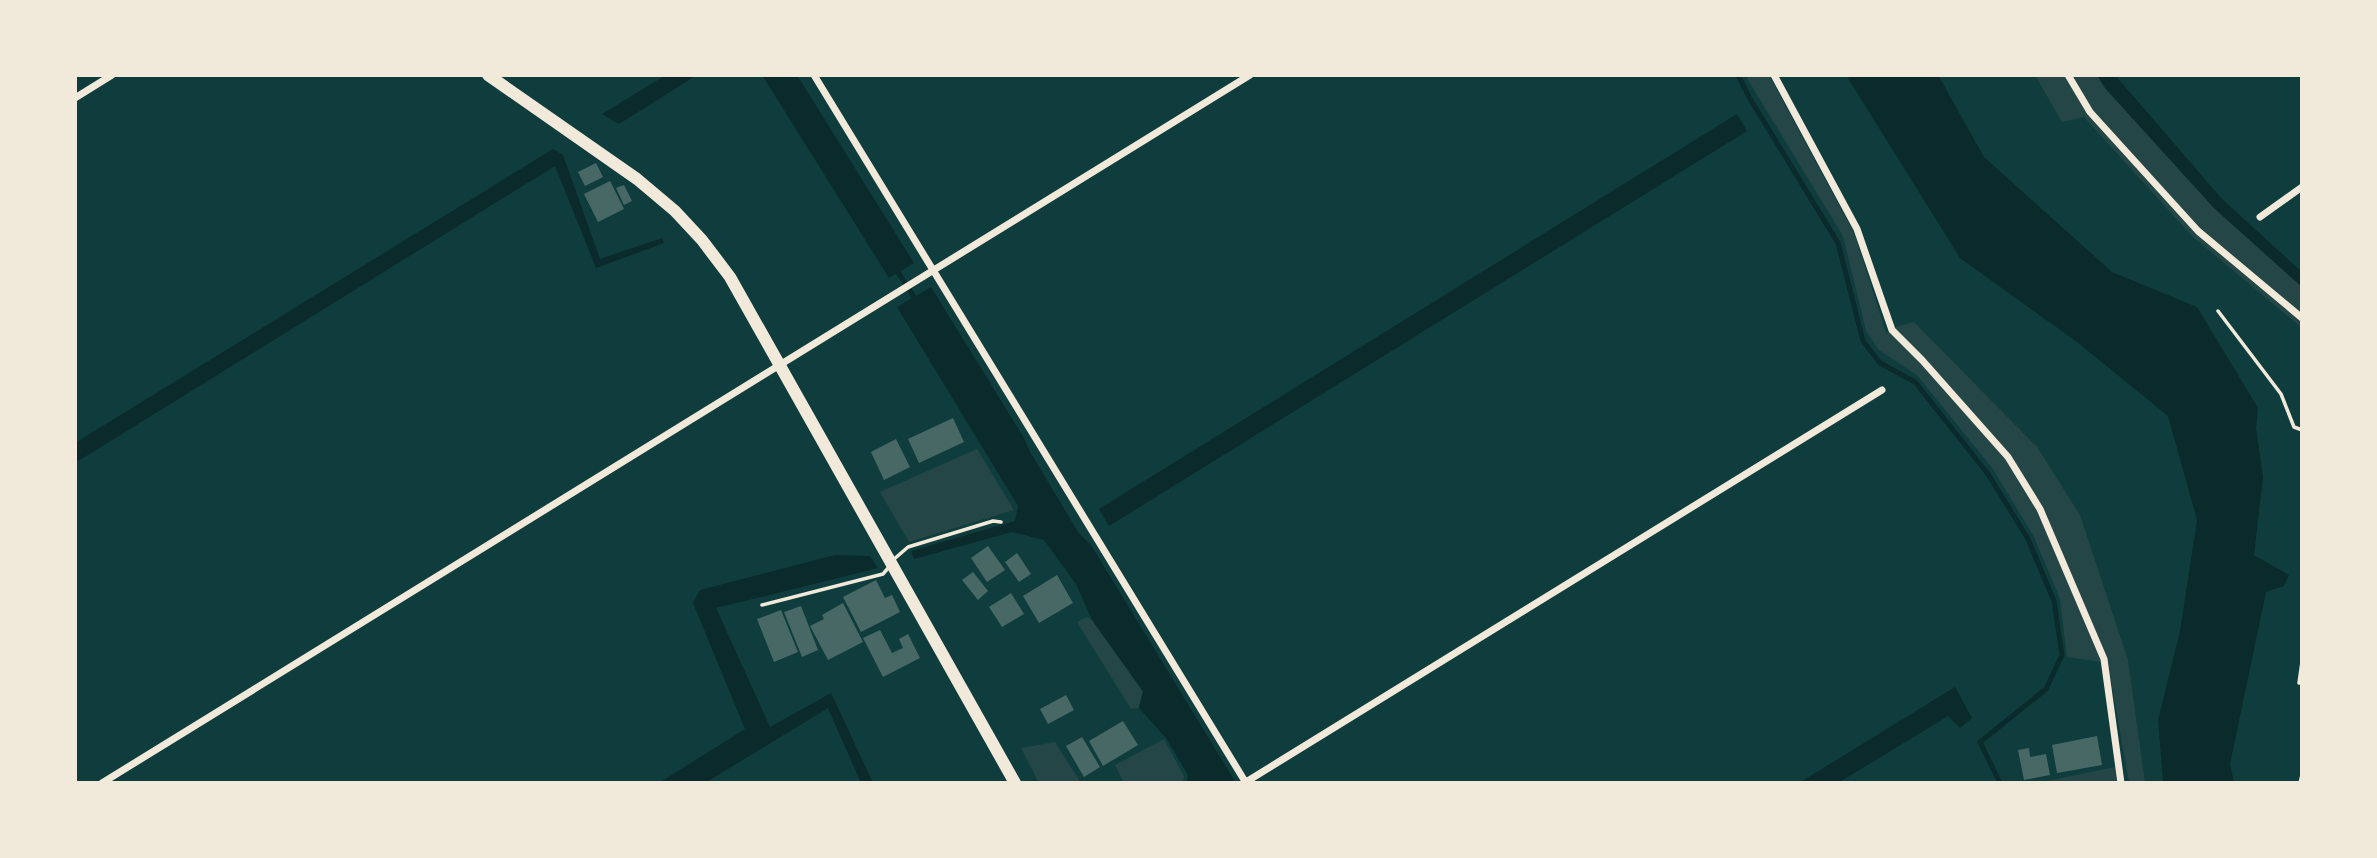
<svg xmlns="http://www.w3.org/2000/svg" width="2377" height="858" font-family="'Asap Condensed',sans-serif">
<rect width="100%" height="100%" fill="#0f3d3e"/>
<!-- green -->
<path fill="#244646" d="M1745,75h24l86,160 31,98 10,-6 18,-5 123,125 43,68 48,145 17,123h-16l-21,-120 -41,-6 -7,-58 -26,-62 -41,-68 -76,-94 -38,-25 -13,-19 -23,-95z
M2035,75h62l8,13 109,120 88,79v41l-110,-92 -108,-119 -22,5z
M977,449l37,61 -105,32 -29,-50z
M1087,617l5,3 51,72 -4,16 -8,1 -54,-87z
M1164,739l20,37 -1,7h-59l-9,-18z
M1055,742l26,41h-42l-18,-35z
M2115,767l3,16h-80z"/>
<!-- water -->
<path fill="#0a2a2b" d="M666,75h31l-78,49 -17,-10z
M762,75h35l117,188 -25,15z
M1846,75h92l46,82 128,115 85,35 61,101 -2,20 7,49 -9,78 35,20 -5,11 -18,6 -36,172 4,19h-71l-5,-63 22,-89 17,-111 -29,-104 -91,-74 -117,-84z
M2097,75h18l107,124 80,73v15l-88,-79 -109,-120z
M1737,114l10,17 -638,395 -10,-17z
M553,149l10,6 37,104 62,-21 2,5 -68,25 -41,-102 -480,297v-20z
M931,287l93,151 5,12 49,82 13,13 145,238h-50l2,-8 -22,-37 -27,-30 4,-17 -51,-71 -16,-36 -32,-44 -32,-8 -98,27 -3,-8 104,-30 3,-15 -121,-199z
M835,555l35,1 8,12 -162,40 54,119 61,-34 42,90h-12l-33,-75 -123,75h-46l86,-54 -52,-126 7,-13z
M1955,687l17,31 -12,10 -12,-12 -110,67h-39z"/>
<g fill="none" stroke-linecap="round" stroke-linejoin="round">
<!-- stream -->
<path stroke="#0a2a2b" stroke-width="5" d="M1738,75l11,22 89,146 25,98 17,22 35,19 73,92 40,65 26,62 8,54 -16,34 -66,53 20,41
M896,269l21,33"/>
</g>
<!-- building -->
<path fill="#486865" d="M596,163l7,14 -18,9 -7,-14z
M610,181l14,28 -26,13 -14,-28z
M624,185l8,16 -8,4 -8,-17z
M953,418l11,24 -45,21 -11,-24z
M896,439l14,28 -26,13 -13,-28z
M988,546l17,24 -18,12 -16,-24z
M1017,553l14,21 -12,8 -14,-20z
M973,572l15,19 -10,9 -16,-20z
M1057,575l16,28 -34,20 -16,-27z
M876,580l9,18 7,-3 8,17 -39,20 -18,-35z
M1011,593l13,21 -22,13 -13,-20z
M843,603l20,39 -35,18 -18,-34 14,-7 -2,-4z
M801,606l17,44 -16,7 -18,-45z
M781,610l17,42 -24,10 -17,-43z
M880,630l12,23 11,-5 -4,-9 9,-5 12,24 -37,19 -20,-39z
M1066,695l8,15 -26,14 -8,-15z
M1123,721l15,24 -35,21 -14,-25z
M2097,736l5,29 -45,8 -5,-28z
M1082,737l18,30 -16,10 -18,-31z
M2029,748l1,9 16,-3 4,21 -26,5 -6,-30z"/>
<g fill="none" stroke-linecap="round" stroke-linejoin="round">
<!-- path -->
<path stroke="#f1e9da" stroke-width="3.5" d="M2218,311l63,83 13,33 8,3
M2302,662l-3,21h3
M2300,783l2,-8"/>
<!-- service -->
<path stroke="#f1e9da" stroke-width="3.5" d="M893,560l15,-13 85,-26 8,1
M762,605l121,-31 6,-7"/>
<!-- minor -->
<path stroke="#f1e9da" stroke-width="7" d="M814,75l432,708
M1774,75l83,154 35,101 30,30 86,97 32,52 64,150 17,124
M2068,75l22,37 108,119 104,87
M75,98l37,-23
M2260,217l42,-30
M1246,782l636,-392
M102,783l1148,-708"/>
<!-- trunk -->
<path stroke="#f1e9da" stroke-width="12" d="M488,75l149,104 38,32 27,29 28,37 285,506"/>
</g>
<!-- border -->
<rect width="2377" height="858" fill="none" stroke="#f1e9da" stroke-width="154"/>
</svg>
